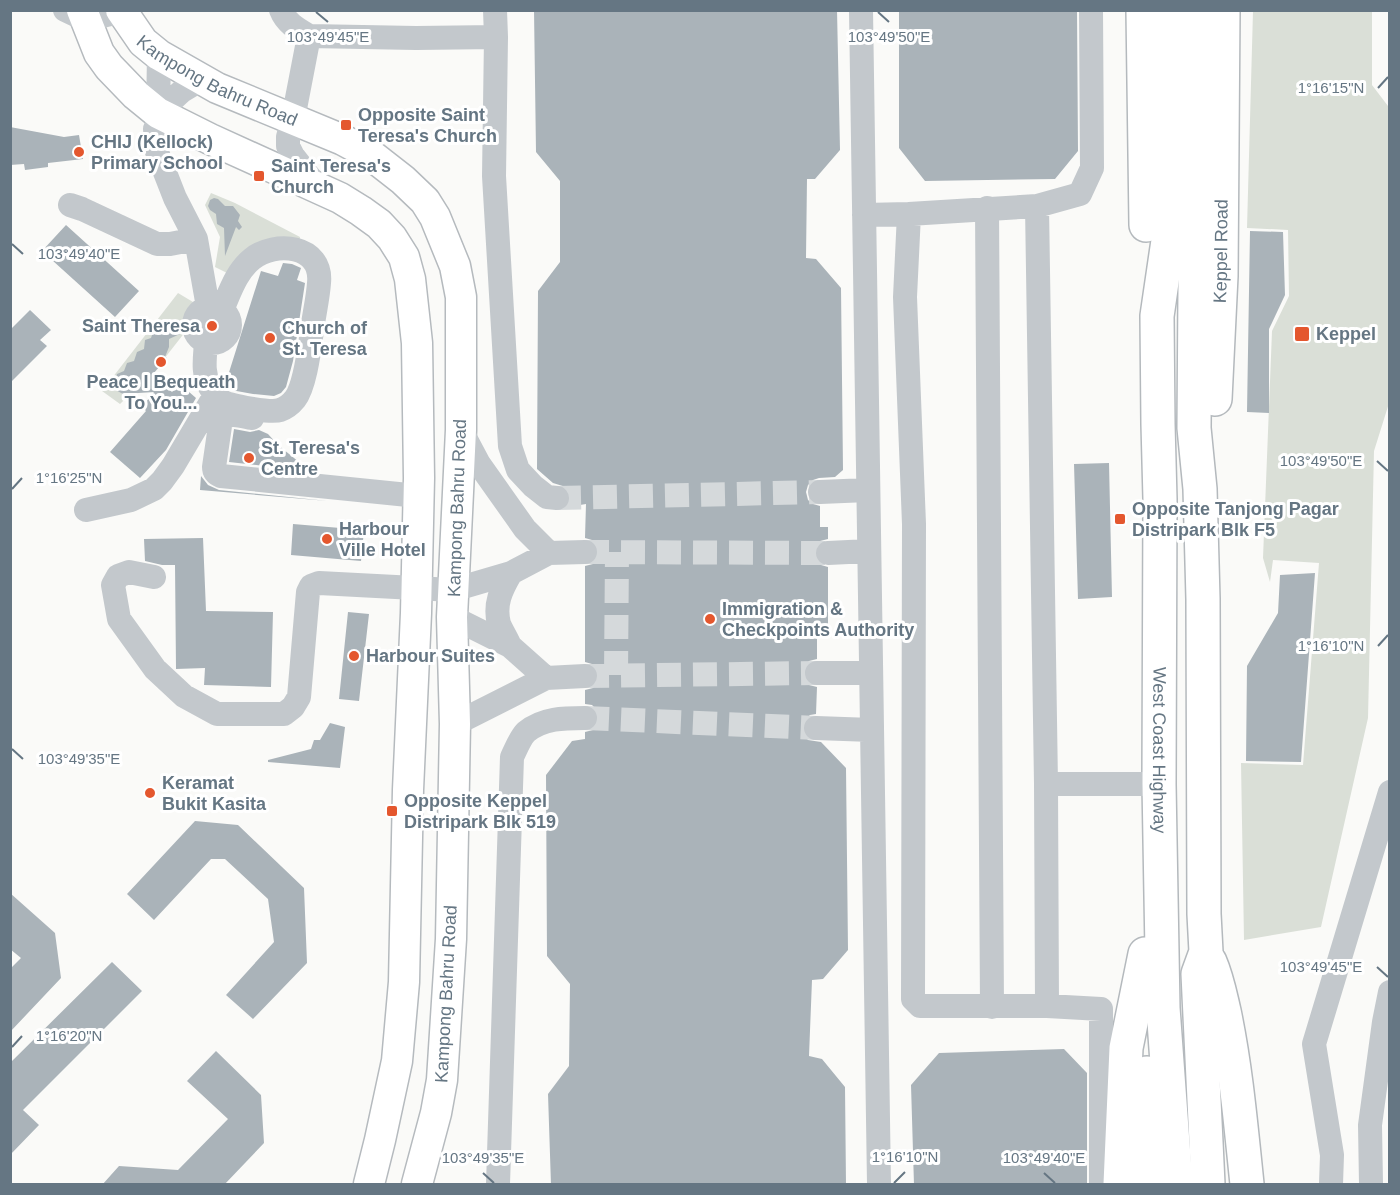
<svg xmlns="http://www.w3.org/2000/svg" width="1400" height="1195" font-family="Arial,sans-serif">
<rect width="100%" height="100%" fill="#fafaf8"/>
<!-- green -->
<path fill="#dadfd7" d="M1253,11h119v74l16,21 2,33v261l-16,51 -6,267 -47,209 -77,13 -3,-177 62,2 16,-202 -46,-3 -3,22 -7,-24 9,-227 17,-35 -1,-66 -41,-2z
M211,193l24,10 65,34 -1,10 -72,26 -12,-6 5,-30 -15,-32z
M178,293l15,9 -4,25 -32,41 -37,36 -18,-13z"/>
<!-- building -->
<path fill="#aab3b9" d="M534,10h303l3,140 -25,29h-8l-1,79 10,1 25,29 2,182 -8,7 -16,1 -6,2 -5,5 -2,7 2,8 5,4 7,2v21h8v12l-8,2 -4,5 -2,7 2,8 5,4 7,2v63h-11v29l-8,2 -5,5 -1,6 2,9 4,4 8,2 -1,27 -6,1 -6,5 -2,8 1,6 5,6 13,2 25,26 2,182 -25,29 -11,1 -3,76 13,3 23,28 1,98h-295l-3,-91 21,-28 1,-82 -23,-28 -1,-181 26,-34 13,-2v-7l8,-2 4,-4 2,-7 -2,-9 -5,-5 -7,-1v-14l8,-2 4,-5 2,-7 -2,-8 -5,-4 -7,-2v-96l8,-2 4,-5 2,-7 -2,-8 -5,-4 -7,-2 1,-34 -18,3 3,-8 -1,-7 -4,-5 -13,-4 -16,-14 1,-178 22,-29v-81l-24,-29z
M899,10h178l1,141 -23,28 -130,2 -26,-33z
M10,127l54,10 15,-2 4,24 -35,4v4l-23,3 -1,-6 -14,1z
M214,198l4,1 7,7h8l7,9 -2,6 4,6 -3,3 -3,-3 -11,29 -1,-28 -7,-4 -1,-10 -6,-4 -2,-4 2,-6z
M66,225l73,66 -24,26 -73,-66z
M1250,231l33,1 2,63 -16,34v84l-22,-1z
M283,263l9,1 9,4 -4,12 8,3 -12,78 -7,26 -5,6 -7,3 -21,-2 -22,-4 -6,-5 36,-114 17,5z
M30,310l21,20 -11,10 7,6 -37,37v-53z
M165,321l15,13 -11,5v8l-4,10 2,1 -14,16 19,18 8,-8 16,14 -30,52 -26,28 -30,-26 36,-41 -4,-4 12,-15 -31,2 -11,-6 5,-14 7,-3 3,-8 7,-2 3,-9 7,-3 1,-9 6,-2 3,-9z
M234,429l16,3 9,-2 9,4 10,11 32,26 -81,-9z
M1109,463l3,134 -34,2 -4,-135z
M201,476l7,9 11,5 109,11 -128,-11z
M293,524l71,6 -3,31 -70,-6z
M203,538l3,73 67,1 -2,75 -67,-2 1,-17 -29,1 -1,-104h-13l-17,-4 -1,-22z
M1315,573l-14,189 -55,-1 1,-95 31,-53 2,-38z
M348,612l21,2 -10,87 -20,-2z
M330,723l15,4 -5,41 -72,-6v-2l43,-11 3,-9h6z
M195,821l43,4 66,63 3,75 -54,56 -27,-24 48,-53 -6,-43 -43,-40h-14l-57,61 -27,-26z
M10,893l45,40 6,45 -51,54v-63l11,-11 -11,-9z
M112,962l30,29 -119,119 16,15 -29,30v-92z
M1064,1049l23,24v112h-173l-3,-100 28,-32z
M216,1051l45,44 3,48 -40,42h-122l17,-19 59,4 50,-51 -41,-38z"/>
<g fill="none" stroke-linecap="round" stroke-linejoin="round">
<!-- minor-tunnel -->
<path stroke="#d5d9db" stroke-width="24" stroke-dasharray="24 12" stroke-linecap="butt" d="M557,498l263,-6
M585,552l243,1
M616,675l1,-123
M585,676l232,-3
M585,718l231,10"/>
<!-- major casing -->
<g stroke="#b5babe" stroke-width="33">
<g id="major">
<path d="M82,10l17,43 10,14 27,28 22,18 52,26 130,59 21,13 18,13 13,14 12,19 6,22 7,64 2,135 -3,135 -8,177 -4,192 -7,79 -17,79 -11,44"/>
<path id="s1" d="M121,10l22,32 16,13 58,33 126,52 28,15 32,25 22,21 10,16 20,49 6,31v133l-9,187 3,107 -4,215 -9,141 -6,33 -19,71"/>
</g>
</g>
<!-- highway casing -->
<g stroke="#b4b9bd" stroke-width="36">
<g id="highway">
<path d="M1143,10l3,215"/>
<path id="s2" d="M1167,10l2,224 -12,82 1,108 2,75 -1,285 4,224 13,176"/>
<path d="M1197,10l-3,418 6,61 3,110 1,315 2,38 -8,22 10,210"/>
<path id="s3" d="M1215,399l6,-123 2,-266"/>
<path d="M1210,962c7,16 10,32 14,49 12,57 17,116 23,173"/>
<path d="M1147,1073l1,111"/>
<path d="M1120,1184l6,-136 19,-94"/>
</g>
</g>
<!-- minor -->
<path stroke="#c3c8cc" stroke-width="24" d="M65,10l21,10 36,-9
M281,10c5,13 16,19 28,26l107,2 80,-1
M495,10l1,27 -2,139 16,270 8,24 15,16 14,11 10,1
M861,10l18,1174
M309,36l-16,83 -5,18v9l5,10 25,32
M159,55l-1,58v11l-3,5 2,23 18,46 21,41 12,68
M158,113l24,-22 20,-12
M70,205l12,4 75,35h13l26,-5
M1037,206l43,-12 12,-26 -1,-158
M987,208l5,799
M864,215l45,-1
M194 325a18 18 0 1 1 36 0a18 18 0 1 1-36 0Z
M206,342c-1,16 -4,31 4,45 3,6 7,11 12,14 8,5 49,12 58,9 6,-2 11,-6 15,-11 11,-14 15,-56 18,-75 2,-14 5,-27 6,-41 4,-38 -44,-43 -67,-24 -16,13 -22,33 -30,51
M252,418c-11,-2 -22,-6 -31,1l-7,48c0,5 2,7 7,9l197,20
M461,430l18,34 46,65 24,24
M820,492l48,-2
M86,510l45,-10 23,-11 8,-8 11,-15 42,-71
M828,553l41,-2
M154,577l-25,-5 -11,4 -5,9 6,34 36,50 29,27 33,18h67l9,-7 6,-10 9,-105 3,-6 8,-3 134,7 58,-17 38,-20 36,-1
M452,617l58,29 36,32
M510,646c-3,-7 -8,-15 -11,-22 -5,-20 2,-34 12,-51
M817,673h54
M455,724l91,-46 39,-2
M816,728l56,2
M1046,784h113
M1047,1006l-1,-222 -9,-578 -128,8 -4,83 9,227 -1,475 7,7h127l54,3v175
M498,1184l14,-427c4,-8 8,-19 14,-25 17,-14 38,-14 59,-14
M1331,1184l1,-29 -18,-111 76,-252
M1371,1184l-1,-59 14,-103 6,-30"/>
<!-- major -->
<use href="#major" stroke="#fff" stroke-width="30"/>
<!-- highway -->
<use href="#highway" stroke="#fff" stroke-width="33"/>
</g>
<!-- ticks -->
<path fill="none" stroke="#657683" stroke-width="2" d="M316,12l12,10M878,12l11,10M1378,88l10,-11M12,244l11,10M1377,461l11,10M12,489l10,-11M1378,646l10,-11M12,749l11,10M1377,967l11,10M12,1047l10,-11M483,1173l11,10M1044,1173l11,10M894,1183l11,-11"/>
<!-- markers -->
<g fill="#e4572e" stroke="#fff" stroke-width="2">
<rect x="340" y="119" width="12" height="12" rx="3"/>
<circle cx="79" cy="152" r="6"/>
<rect x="253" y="170" width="12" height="12" rx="3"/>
<circle cx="212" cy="326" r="6"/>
<rect x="1294" y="326" width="16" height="16" rx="3"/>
<circle cx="270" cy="338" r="6"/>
<circle cx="161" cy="362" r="6"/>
<circle cx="249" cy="458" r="6"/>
<rect x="1114" y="513" width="12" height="12" rx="3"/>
<circle cx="327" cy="539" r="6"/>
<circle cx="710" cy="619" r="6"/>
<circle cx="354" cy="656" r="6"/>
<circle cx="150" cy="793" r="6"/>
<rect x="386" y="805" width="12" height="12" rx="3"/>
</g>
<g text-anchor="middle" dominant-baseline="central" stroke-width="6" stroke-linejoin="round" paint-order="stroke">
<!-- street labels -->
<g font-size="18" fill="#657683" stroke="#fff">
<text stroke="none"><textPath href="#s1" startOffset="123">Kampong Bahru Road</textPath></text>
<text stroke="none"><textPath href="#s3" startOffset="148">Keppel Road</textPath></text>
<text transform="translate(457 508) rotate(-88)">Kampong Bahru Road</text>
<text stroke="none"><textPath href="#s2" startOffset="741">West Coast Highway</textPath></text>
<text transform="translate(446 994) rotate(-87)">Kampong Bahru Road</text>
</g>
<!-- poi labels -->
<g font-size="18" font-weight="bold" fill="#657683" stroke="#fff" text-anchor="start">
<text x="358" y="115">Opposite Saint<tspan x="358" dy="21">Teresa's Church</tspan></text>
<text x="91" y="142">CHIJ (Kellock)<tspan x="91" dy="21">Primary School</tspan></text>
<text x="271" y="166">Saint Teresa's<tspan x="271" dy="21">Church</tspan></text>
<text x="200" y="326" text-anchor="end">Saint Theresa</text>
<text x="282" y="328">Church of<tspan x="282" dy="21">St. Teresa</tspan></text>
<text x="1316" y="334">Keppel</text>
<text x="161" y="382" text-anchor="middle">Peace I Bequeath<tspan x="161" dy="21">To You...</tspan></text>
<text x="261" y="448">St. Teresa's<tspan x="261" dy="21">Centre</tspan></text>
<text x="1132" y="509">Opposite Tanjong Pagar<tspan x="1132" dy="21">Distripark Blk F5</tspan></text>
<text x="339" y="529">Harbour<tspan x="339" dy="21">Ville Hotel</tspan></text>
<text x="722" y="609">Immigration &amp;<tspan x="722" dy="21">Checkpoints Authority</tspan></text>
<text x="366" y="656">Harbour Suites</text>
<text x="162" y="783">Keramat<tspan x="162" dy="21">Bukit Kasita</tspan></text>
<text x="404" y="801">Opposite Keppel<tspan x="404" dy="21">Distripark Blk 519</tspan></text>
</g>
</g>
<g font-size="15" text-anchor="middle" fill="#657683" stroke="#fff" stroke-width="6" stroke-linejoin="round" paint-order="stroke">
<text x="328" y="42">103°49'45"E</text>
<text x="889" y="42">103°49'50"E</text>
<text x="1331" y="93">1°16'15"N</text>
<text x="79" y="259">103°49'40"E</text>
<text x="1321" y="466">103°49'50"E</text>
<text x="69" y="483">1°16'25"N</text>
<text x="1331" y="651">1°16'10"N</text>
<text x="79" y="764">103°49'35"E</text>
<text x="1321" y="972">103°49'45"E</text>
<text x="69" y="1041">1°16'20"N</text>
<text x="905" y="1162">1°16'10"N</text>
<text x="483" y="1163">103°49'35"E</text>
<text x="1044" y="1163">103°49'40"E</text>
</g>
<!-- border -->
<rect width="1400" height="1195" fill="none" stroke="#657683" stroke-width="24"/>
</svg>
